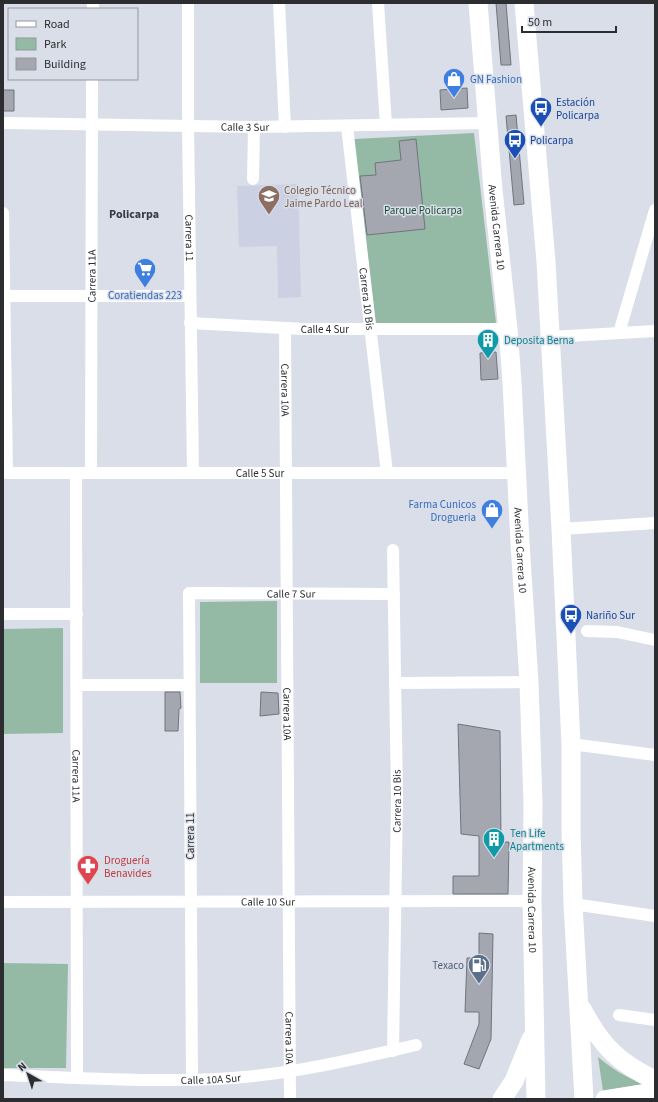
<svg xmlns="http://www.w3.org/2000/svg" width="658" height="1102" font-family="'Source Sans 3',sans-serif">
<rect width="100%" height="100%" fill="#dadee8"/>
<!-- built -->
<path fill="#cbd1e2" d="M298,184l3,113 -23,1 -1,-52 -38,1 -2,-61z"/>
<!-- green -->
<path fill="#94baa5" d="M474,133l22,190 -120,2 -22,-186z
M277,601v82h-77v-81z
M63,628v105l-60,1v-105z
M3,963l65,1 -2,104h-63z
M598,1057c14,12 28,20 45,27l-40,7z"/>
<!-- building -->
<path fill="#a4a7b0" stroke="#71747d" d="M496,3h10l5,62h-10z
M467,88l1,20 -27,2 -1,-20z
M3,90h11v21h-11z
M516,115l8,89 -10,1 -8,-89z
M416,139l9,90 -58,6 -7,-59 16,-1 -1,-12 26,-3 -2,-19z
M496,352l2,27 -17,1 -1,-27z
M165,692h15l1,16 -2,1 -1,22h-13z
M261,692l17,1 1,21 -19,2z
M458,724l42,7 1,111h8l-1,52h-55v-18h26v-40l-18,-2z
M479,933l14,1 -2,105 -12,30 -15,-5 15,-40v-12h-14l2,-54h12z"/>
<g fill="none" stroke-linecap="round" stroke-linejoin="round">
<!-- minor -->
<g stroke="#fff" stroke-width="12">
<path id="s1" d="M188,3v123l5,347"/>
<path d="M279,3l6,124"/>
<path d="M378,3l8,122"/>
<path d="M93,9v-6"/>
<path id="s2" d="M3,123l251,4 233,-4"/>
<path id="s3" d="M347,126l40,347"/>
<path d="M253,179l1,-52"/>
<path d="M3,213l4,260"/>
<path d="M3,296h187"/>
<path id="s4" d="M190,323l114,6h204"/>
<path id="s5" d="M285,328l5,771"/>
<path d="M619,333l36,-123"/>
<path d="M550,337l105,-6"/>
<path id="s6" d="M3,473h513"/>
<path id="s7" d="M76,473l1,605"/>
<path id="s8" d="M91,473l1,-394"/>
<path d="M561,529l94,-6"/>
<path d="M3,614h74"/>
<path d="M587,631l30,1 38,8"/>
<path d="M395,683l134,-1"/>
<path d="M77,685h112"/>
<path d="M571,744l84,11"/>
<path id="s9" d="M3,902l529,-1"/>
<path d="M573,904l82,12"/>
<path d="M619,1015l36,5"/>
<path id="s10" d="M393,1051l4,-254 -4,-247"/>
<path id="s11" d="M3,1075c54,2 107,5 161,5 26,0 53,0 79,-3 58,-5 116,-19 173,-32"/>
<path id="s12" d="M192,1080l-3,-487 205,1"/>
</g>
<!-- secondary -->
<path stroke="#fff" stroke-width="17" d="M604,1099l51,-8"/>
<!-- primary -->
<g stroke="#fff" stroke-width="19">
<path id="s13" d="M478,3l15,187 15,139 4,53 8,161 9,139 4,121 -1,98 4,198"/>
<path d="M524,3l22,259 15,267 10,215v86l2,74 11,195"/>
<path d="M582,1009c19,36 36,54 73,71"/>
<path d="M502,1099l12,-18 17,-42"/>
</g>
</g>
<!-- icons -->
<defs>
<g id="shop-pin" transform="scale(1.15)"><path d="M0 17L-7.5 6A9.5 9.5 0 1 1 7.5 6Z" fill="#3f7fe0" stroke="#dadee8"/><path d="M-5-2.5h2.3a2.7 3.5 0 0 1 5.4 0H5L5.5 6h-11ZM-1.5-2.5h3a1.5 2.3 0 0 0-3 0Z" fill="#fff"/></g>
<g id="bus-pin" transform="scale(1.15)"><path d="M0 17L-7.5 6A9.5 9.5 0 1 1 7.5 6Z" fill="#1a4fb4" stroke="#dadee8"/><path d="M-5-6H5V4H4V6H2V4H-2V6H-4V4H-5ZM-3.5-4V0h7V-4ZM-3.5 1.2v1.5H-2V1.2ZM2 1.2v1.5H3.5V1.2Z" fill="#fff"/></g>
<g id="school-pin" transform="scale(1.15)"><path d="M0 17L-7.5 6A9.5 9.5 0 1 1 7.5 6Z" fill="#8d6e63" stroke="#dadee8"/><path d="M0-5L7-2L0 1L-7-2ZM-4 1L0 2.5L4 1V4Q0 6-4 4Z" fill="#fff"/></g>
<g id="supermarket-pin" transform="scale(1.15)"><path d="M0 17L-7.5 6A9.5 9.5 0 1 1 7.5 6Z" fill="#3f7fe0" stroke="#dadee8"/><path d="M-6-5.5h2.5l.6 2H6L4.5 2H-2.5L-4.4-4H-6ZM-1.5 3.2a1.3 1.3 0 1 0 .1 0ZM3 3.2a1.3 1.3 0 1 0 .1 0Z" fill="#fff"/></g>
<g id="building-pin" transform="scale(1.15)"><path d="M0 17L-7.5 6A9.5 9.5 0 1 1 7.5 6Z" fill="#0f9aa8" stroke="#dadee8"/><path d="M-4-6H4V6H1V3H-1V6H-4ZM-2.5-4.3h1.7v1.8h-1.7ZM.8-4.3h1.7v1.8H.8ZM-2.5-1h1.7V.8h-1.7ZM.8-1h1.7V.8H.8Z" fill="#fff"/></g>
<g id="pharmacy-pin" transform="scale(1.15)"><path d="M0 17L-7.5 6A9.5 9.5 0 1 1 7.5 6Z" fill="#e0444e" stroke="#dadee8"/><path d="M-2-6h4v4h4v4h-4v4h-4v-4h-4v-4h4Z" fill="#fff"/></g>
<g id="fuel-pin" transform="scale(1.15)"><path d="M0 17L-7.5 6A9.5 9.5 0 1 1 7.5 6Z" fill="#5c6f8a" stroke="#dadee8"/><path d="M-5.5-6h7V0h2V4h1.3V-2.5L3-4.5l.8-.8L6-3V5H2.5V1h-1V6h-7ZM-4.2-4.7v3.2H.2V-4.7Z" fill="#fff"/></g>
</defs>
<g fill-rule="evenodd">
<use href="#shop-pin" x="454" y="79"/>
<use href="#bus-pin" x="541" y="108"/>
<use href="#bus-pin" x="515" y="140"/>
<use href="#school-pin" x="269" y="196"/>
<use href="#supermarket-pin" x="145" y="269"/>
<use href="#building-pin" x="488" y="340"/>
<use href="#shop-pin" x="492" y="510"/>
<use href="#bus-pin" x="571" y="615"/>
<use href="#building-pin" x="494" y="839"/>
<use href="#pharmacy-pin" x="88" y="866"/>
<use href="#fuel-pin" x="479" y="965"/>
</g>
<g text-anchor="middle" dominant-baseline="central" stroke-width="3" stroke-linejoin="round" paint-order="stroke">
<!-- shop labels -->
<g font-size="11" fill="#366cbe" stroke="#dadee8" text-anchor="start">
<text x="470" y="79">GN Fashion</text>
<text x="145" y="295" text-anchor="middle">Coratiendas 223</text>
<text x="476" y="504" text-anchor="end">Farma Cunicos<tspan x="476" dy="13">Drogueria</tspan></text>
</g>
<!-- transit labels -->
<g font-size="11" fill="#164399" stroke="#dadee8" text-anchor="start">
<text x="556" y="102">Estación<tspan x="556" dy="13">Policarpa</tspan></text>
<text x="530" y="140">Policarpa</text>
<text x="586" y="615">Nariño Sur</text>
</g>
<!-- street labels -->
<g font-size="11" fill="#2b2d30" stroke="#dadee8">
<text stroke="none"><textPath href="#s2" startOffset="242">Calle 3 Sur</textPath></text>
<text stroke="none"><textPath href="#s13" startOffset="225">Avenida Carrera 10</textPath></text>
<text stroke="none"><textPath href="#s1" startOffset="235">Carrera 11</textPath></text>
<text stroke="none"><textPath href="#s8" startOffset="197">Carrera 11A</textPath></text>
<text stroke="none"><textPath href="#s3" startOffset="174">Carrera 10 Bis</textPath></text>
<text stroke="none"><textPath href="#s4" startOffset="135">Calle 4 Sur</textPath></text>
<text stroke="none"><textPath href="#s5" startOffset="62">Carrera 10A</textPath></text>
<text stroke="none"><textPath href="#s6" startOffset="257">Calle 5 Sur</textPath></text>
<text stroke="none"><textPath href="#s13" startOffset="549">Avenida Carrera 10</textPath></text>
<text stroke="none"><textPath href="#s12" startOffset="589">Calle 7 Sur</textPath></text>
<text stroke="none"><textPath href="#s5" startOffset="386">Carrera 10A</textPath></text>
<text stroke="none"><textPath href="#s7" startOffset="303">Carrera 11A</textPath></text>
<text stroke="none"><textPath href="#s10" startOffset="250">Carrera 10 Bis</textPath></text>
<text transform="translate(190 836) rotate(-90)">Carrera 11</text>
<text stroke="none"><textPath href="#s9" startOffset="265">Calle 10 Sur</textPath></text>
<text stroke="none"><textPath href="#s13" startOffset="909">Avenida Carrera 10</textPath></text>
<text stroke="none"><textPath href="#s5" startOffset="710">Carrera 10A</textPath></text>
<text stroke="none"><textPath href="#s11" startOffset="208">Calle 10A Sur</textPath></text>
</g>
<!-- education labels -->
<g font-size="11" fill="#785e54" stroke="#dadee8" text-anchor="start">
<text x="284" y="190">Colegio Técnico<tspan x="284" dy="13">Jaime Pardo Leal</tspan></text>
</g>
<!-- park labels -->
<g font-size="11" fill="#1a4c36" stroke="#dadee8">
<text x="423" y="210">Parque Policarpa</text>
</g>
<!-- culture labels -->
<g font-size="11" fill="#0d838f" stroke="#dadee8" text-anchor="start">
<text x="504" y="340">Deposita Berna</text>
<text x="510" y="833">Ten Life<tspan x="510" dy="13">Apartments</tspan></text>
</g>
<!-- health labels -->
<g font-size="11" fill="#be3a42" stroke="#dadee8" text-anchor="start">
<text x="104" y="860">Droguería<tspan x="104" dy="13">Benavides</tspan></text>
</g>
<!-- service labels -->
<g font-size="11" fill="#4e5e75" stroke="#dadee8" text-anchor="end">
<text x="464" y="965">Texaco</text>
</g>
<!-- neighbourhood labels -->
<g font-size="12" font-weight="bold" fill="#383b43" stroke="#dadee8">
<text x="134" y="214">Policarpa</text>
</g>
</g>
<!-- border -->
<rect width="658" height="1102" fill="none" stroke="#2b2d30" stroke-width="8"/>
<!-- legend -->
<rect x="8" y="8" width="130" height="72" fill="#dadee8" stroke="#94979e"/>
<rect x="16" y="21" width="20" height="6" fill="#ffffff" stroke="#94979e"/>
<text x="44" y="28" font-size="12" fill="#2b2d30">Road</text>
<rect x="16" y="38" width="20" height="12" fill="#94baa5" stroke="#94979e"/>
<text x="44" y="48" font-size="12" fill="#2b2d30">Park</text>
<rect x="16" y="58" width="20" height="12" fill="#a4a7b0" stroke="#94979e"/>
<text x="44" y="68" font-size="12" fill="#2b2d30">Building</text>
<!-- north arrow -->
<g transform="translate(28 1074) rotate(321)" stroke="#dadee8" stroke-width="3" paint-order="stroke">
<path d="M0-3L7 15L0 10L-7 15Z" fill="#2b2d30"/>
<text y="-6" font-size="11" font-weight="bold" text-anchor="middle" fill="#2b2d30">N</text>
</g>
<!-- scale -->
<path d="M522 26v6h94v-6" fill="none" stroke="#2b2d30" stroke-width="2"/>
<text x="528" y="26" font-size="12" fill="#2b2d30" stroke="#dadee8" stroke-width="3" paint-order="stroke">50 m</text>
</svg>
